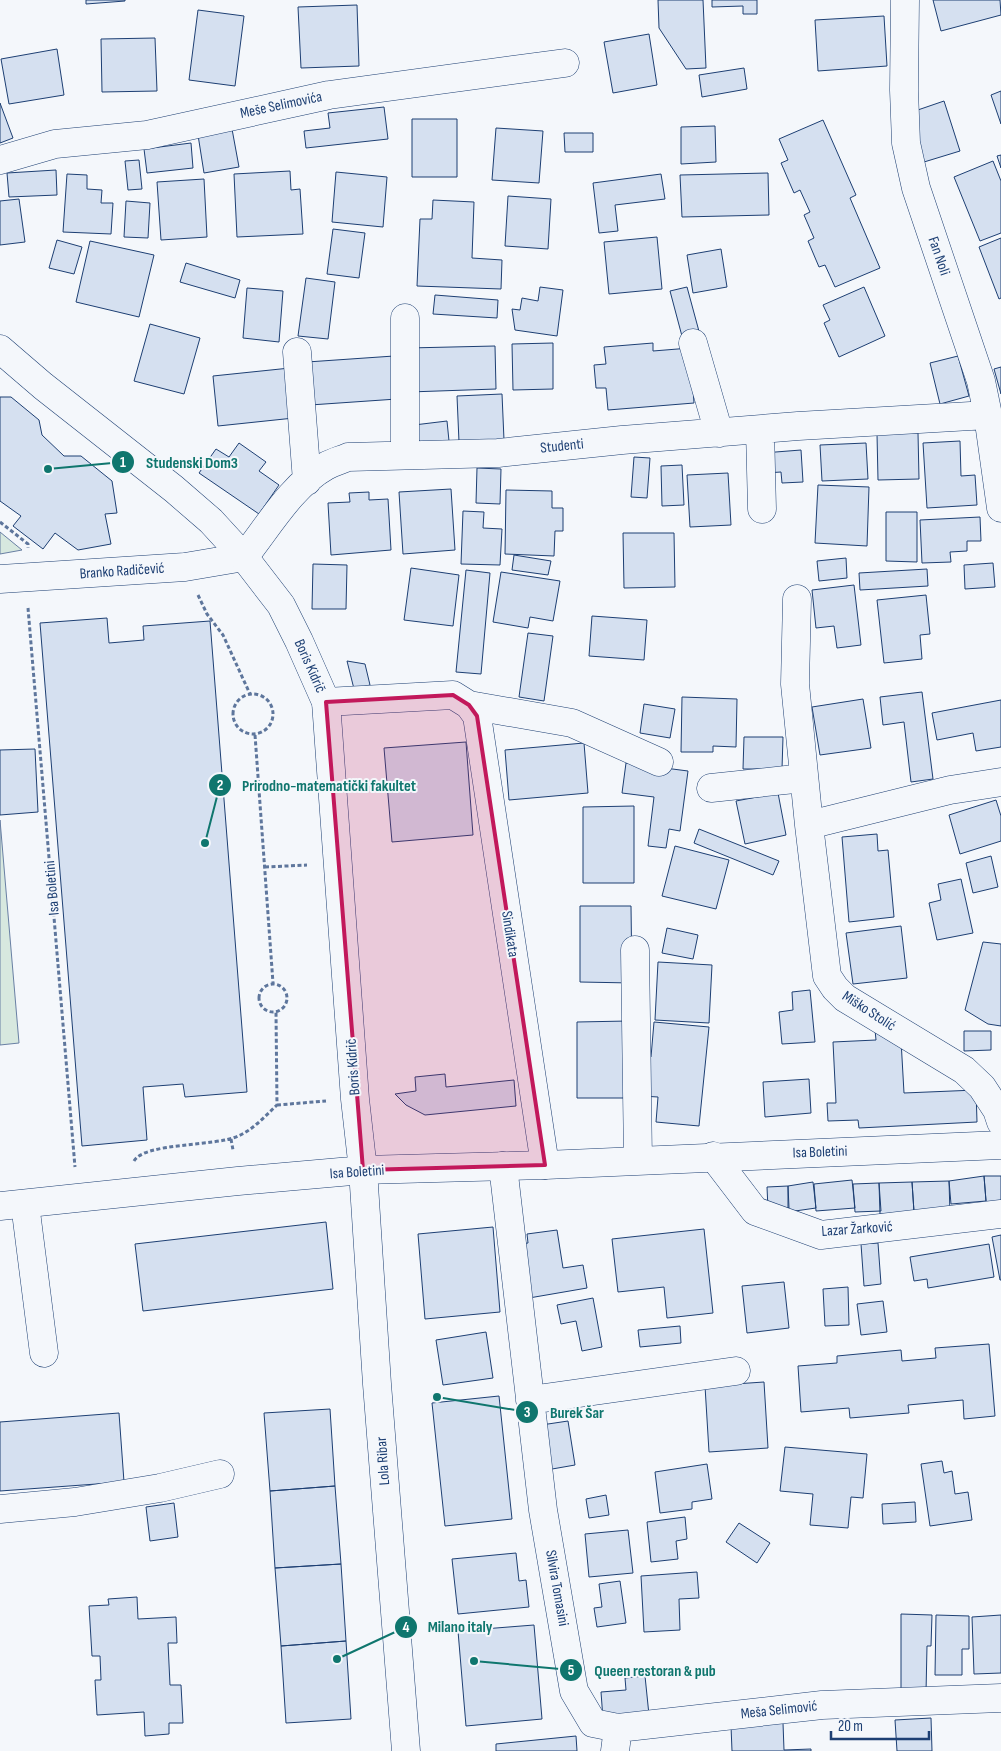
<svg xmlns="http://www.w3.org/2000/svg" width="1001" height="1751" font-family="'Sofia Sans Condensed',sans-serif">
<rect width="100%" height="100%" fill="#f4f7fb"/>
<!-- green -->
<path fill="#d7e8df" stroke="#687fa3" d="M0,532l22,18 -22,4z
M0,820l19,223 -19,2z"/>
<!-- building -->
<path fill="#d5e0f0" stroke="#1d3f73" d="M86,0h39v1l-39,3z
M658,0h45l3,68 -20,1 -27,-41z
M712,0h45v14h-14v-8l-31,1z
M933,0h67l1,15 -60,16z
M357,5l2,61 -58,2 -3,-61z
M198,10l46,6 -9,70 -46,-6z
M884,16l3,50 -69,5 -3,-51z
M649,34l8,51 -44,8 -9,-51z
M155,38l2,53 -55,1 -1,-53z
M57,49l7,46 -55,9 -8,-45z
M744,68l3,21 -45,8 -3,-22z
M1001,91v33l-10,-29z
M944,101l16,50 -36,11 -15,-49z
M0,103l13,35 -13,5z
M384,107l4,32 -82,9 -2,-17 26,-3 -2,-15z
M412,119h45v58h-45z
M823,120l33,75 -6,3 30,70 -45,19 -10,-22 -6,2 -11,-26 6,-3 -10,-23 6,-3 -10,-22 -6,3 -13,-30 7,-3 -9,-21z
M715,126l1,36 -35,2v-37z
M496,128l47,3 -4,52 -47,-3z
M232,129l7,38 -35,6 -6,-38z
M564,133h29v19h-28z
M191,143l2,25 -46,5 -3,-24z
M1001,155v13l-4,-12z
M139,160l3,29 -14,1 -3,-29z
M993,161l8,20v52l-21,8 -26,-64z
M56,170l1,25 -48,2 -2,-24z
M290,171l1,19 9,-1 3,45 -66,3 -3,-63z
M336,172l51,5 -4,50 -51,-5z
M768,173l1,42 -87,2 -2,-42z
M67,174l20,1v14l15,1 -1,13h12l-2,31 -48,-2z
M661,174l4,25 -50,6 3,26 -19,2 -6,-50z
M204,179l3,58 -46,3 -4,-58z
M508,196l43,3 -3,50 -43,-3z
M19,199l6,43 -25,3v-44z
M433,200l41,2 -2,56 30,2 -1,29 -84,-3 3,-67h12z
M126,201l24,2 -2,35 -24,-1z
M333,229l32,4 -6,45 -32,-4z
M657,237l5,52 -53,5 -5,-52z
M1001,238v60l-2,1 -20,-52z
M57,240l25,7 -8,27 -25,-6z
M90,241l64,14 -15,62 -63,-15z
M721,249l6,38 -34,6 -6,-38z
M186,263l54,17 -5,18 -55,-16z
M306,278l29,4 -7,57 -30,-3z
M540,287l23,3 -6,46 -42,-6 -3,-21 8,1 2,-12 16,3z
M687,287l13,48 -17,5 -13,-49z
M864,287l21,49 -46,21 -15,-34 6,-3 -7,-15z
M247,288l36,3 -4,51 -36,-4z
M435,295l63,5 -1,18 -64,-4z
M150,324l50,14 -16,56 -50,-13z
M553,343v46l-40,1 -1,-46z
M653,343v8l37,-3 4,55 -86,7 -2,-22h-10l-2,-23 12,-1 -2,-17z
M495,346l1,43 -87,3 -1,-44z
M394,356l3,43 -87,6 -3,-43z
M958,356l11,40 -29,8 -10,-41z
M1001,367v27l-7,-25z
M290,368l4,50 -76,8 -5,-50z
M502,394l2,46 -45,2 -2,-46z
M0,397h11l28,23 3,15 22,21h17l31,25 5,32 -12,1 6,30 -33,6 -23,-17 -12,16 -30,-23 8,-10 -21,-15z
M447,421l2,20 -32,4 -3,-20z
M918,433l1,46 -41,1 -1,-46z
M960,441l1,35 14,-1 2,30 -50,3 -4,-65z
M239,443l27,19 -7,9 20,14 -20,29 -60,-41 17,-24 13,8z
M866,443l2,36 -46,2 -2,-36z
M801,450l2,32 -21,1 -1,-11 -16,1 -2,-20z
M634,457l16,1 -3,40 -16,-1z
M682,465l2,40 -22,1 -1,-40z
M477,468l24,1 -1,35 -24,-1z
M728,473l3,52 -41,2 -3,-52z
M818,485l51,2 -2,59 -52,-3z
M451,489l4,61 -52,4 -4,-62z
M506,490l46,1v17h11v23h-8l-1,25 -49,-2z
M369,492v8l19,-1 3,51 -60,5 -3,-52 22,-1 -1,-9z
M463,511l21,1 -1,16 19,1 -2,36 -39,-1z
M886,512h31v50l-31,-1z
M980,517l1,24h-14v10l-17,1 1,10 -29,1 -2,-43z
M623,533h51l1,54 -51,1z
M514,555l37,6 -3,14 -36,-5z
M846,558l1,20 -28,3 -2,-20z
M993,563l2,24 -30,2 -1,-24z
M313,564l34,1 -1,44h-34z
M411,568l48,7 -6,51 -49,-6z
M927,569l1,17 -68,4 -1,-17z
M466,570l24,3 -9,101 -25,-2z
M501,572l59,9 -7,40 -23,-4 -2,11 -35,-6z
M854,585l7,60 -24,3 -3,-22 -18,2 -4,-38z
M926,595l4,39 -10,1 2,24 -38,4 -7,-63z
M592,616l55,4 -3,40 -55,-4z
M107,618l2,25 35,-3 -1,-14 67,-5 37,471 -62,5 -2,-13 -40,3 4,53 -65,6 -42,-523z
M528,633l25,3 -9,65 -25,-4z
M347,661l18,3 5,21 -16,4z
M922,692l11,87 -22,3 -7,-60 -21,3 -3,-28z
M682,697l55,2 -1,48 -23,-1v6h-32z
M863,699l8,49 -51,7 -8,-48z
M1001,700v47l-25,4 -3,-18 -36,7 -5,-27z
M644,704l31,5 -5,29 -30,-5z
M744,737h39l-1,32h-39z
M466,742l7,93 -81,7 -8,-94z
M584,743l4,50 -79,7 -4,-50z
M35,749l3,63 -38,3v-65z
M626,763l62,8 -8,60 -11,-2 -3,19 -18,-2 6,-49 -32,-4z
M778,793l8,42 -41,9 -9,-43z
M996,800l5,16v25l-41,13 -11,-39z
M634,806v77h-51v-76z
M699,829l80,32 -6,14 -79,-32z
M877,834l1,17 10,-1 6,67 -45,5 -7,-85z
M675,846l54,14 -13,49 -54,-13z
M991,856l7,31 -25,6 -7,-30z
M961,879l12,54 -36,7 -8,-37 12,-3 -3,-16z
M580,906h51l1,77 -52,-1z
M901,926l6,52 -54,6 -7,-51z
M667,928l31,7 -5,24 -31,-6z
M983,942l18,2v82l-13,-2 -23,-14z
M658,962l54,3 -3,58 -54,-3z
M810,990l5,52 -33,2 -3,-32 14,-2 -1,-18z
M628,1021l1,77h-52v-76z
M654,1022l55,5 -10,99 -43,-4 2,-25 -16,-1 4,-39h5z
M875,1030l26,10 3,53 72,-3 1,32 -118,6 -1,-8 -30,1 -1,-18h9l-3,-61 43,-2z
M964,1031h27v19l-27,1z
M445,1074l1,13 68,-7 2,26 -91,9 -19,-10 -11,-11 21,-3 -1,-14z
M809,1079l2,34 -46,4 -2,-35z
M984,1176h17v27l-16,1 1,-3z
M984,1176l2,25 -35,3 -2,-23z
M852,1180l3,28 -39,3 -2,-27z
M949,1181l1,33 -36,-2 -2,-30z
M813,1182l3,26 -28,4v-26z
M912,1182l2,30 -34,2 -1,-31z
M879,1183l2,28 -26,1 -2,-28z
M788,1186l1,22 -21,1 -1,-22z
M326,1222l7,67 -190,22 -8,-67z
M493,1227l7,85 -75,7 -7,-85z
M704,1229l9,84 -46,5 -3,-31 -46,5 -6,-53z
M557,1230l6,38 20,-3 4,23 -58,10 -8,-54 7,-1 -1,-9z
M1001,1235v45h-1l-8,-43z
M878,1243l3,41 -17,2 -3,-42z
M989,1244l5,33 -66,11 -1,-9 -13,2 -4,-24z
M784,1282l5,46 -42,5 -5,-47z
M848,1287l1,38 -24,1 -2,-37z
M593,1298l9,49 -20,4 -6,-30 -15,3 -4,-19z
M883,1301l4,31 -26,3 -4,-31z
M680,1326l1,17 -41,4 -2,-17z
M486,1332l7,46 -50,7 -7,-45z
M989,1344l6,72 -31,3 -1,-19 -55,5 1,8 -59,5 -1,-10 -48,4 -3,-46 39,-3v-7l64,-6 1,11 34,-3 -1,-10z
M764,1382l4,66 -59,4 -4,-66z
M499,1396l13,123 -67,7 -13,-123z
M330,1409l5,77 -65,5 -6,-78z
M119,1413l5,69 -124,9v-69z
M568,1421l7,44 -40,7 -7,-45z
M785,1447l82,7 -4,44 -12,-1 -3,31 -38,-3 3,-31 -33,-3z
M942,1461l2,12 8,-2 3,23 13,-2 4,28 -42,6 -9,-62z
M707,1464l5,35 -20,3v7l-32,4 -5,-41z
M335,1486l6,78 -66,4 -5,-77z
M606,1495l3,20 -20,3 -3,-19z
M915,1502l1,20 -33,2 -1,-20z
M174,1503l4,34 -28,4 -4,-34z
M685,1517l2,22 -11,2 2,18 -27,3 -4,-40z
M739,1523l31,20 -13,20 -31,-21z
M628,1530l5,43 -44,4 -4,-43z
M516,1553l3,28 7,-1 3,27 -71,7 -6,-55z
M341,1564l5,77 -65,5 -6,-78z
M697,1572l2,26 -20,1 1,31 -36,2 -3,-56z
M620,1581l6,42 -29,4 -3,-19 8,-1 -3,-23z
M137,1597l1,22 38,-2 1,26h-9l2,42h11l2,38h-14v11l-24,2 -1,-24 -47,3 -2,-35h6l-1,-24h-8l-3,-50 20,-1 -1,-6z
M901,1614l31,1 -1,31h-4l-1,47h-25z
M936,1615l33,1v33h-7v26h-27z
M1001,1615v58l-27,1 -2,-57z
M534,1625l8,94 -76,7 -8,-95z
M346,1641l5,78 -65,4 -5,-77z
M645,1676l4,39 -46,4 -2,-27 25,-2 -1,-12z
M931,1718l1,33h-35l-2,-31z
M783,1723l1,27 27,-1v2h-79l-1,-25z
M576,1736l1,15h-81v-7z"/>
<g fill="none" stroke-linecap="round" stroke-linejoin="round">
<!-- minor casing -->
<g stroke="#1d3f73" stroke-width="29">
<path id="minor" d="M905,0l-1,90 2,53 10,45 65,193 7,34 13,93
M0,160l55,-16 92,-9 182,-40 236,-32
M693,343l26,90
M297,352l10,129
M760,430l2,79
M405,455v-137
M0,579l185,-12 59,-10c24,-30 48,-72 82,-91 7,-4 15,-6 22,-9l150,-4 124,-13 176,-14 190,-11
M797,599l-2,85 14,141
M326,702l127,-7 16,10 8,11 68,449
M469,705l103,18 87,39
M1001,782l-51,8 -141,35 18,151 8,12 10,10 119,72 18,17 15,23 4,12
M711,788l93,-10
M635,950l3,210
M713,1156l42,55 66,24 180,-21
M503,1166l40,344 31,181 19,32 25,5 204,-23 179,-7
M363,1170l14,214 29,367
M25,1204l19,149
M530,1400l206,-29
M0,1509l75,-7 85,-14 60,-14
M615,1751l3,-23"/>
</g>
<!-- major casing -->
<g stroke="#1d3f73" stroke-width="29">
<path id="major" d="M0,349l43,37 131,103 37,32 33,36 37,48 18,36 27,61 29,397 8,71
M0,1206l238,-25 125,-11 182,-5 456,-20"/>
</g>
<!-- path -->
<path stroke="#5e769c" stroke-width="3" stroke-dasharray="4 2.5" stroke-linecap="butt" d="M0,522l28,22v4
M198,595l9,19 16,21 27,59
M28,608l47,559
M233 714a20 20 0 1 1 40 0a20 20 0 1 1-40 0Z
M255,735l18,248
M265,867l42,-2
M259 998a14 14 0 1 1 28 0a14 14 0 1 1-28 0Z
M277,1105l49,-4
M231,1139l2,11
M134,1161c11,-19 81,-14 104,-25 15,-6 27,-20 39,-31l-1,-93"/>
<!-- minor -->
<use href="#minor" stroke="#f4f7fb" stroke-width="28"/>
<!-- major -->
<use href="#major" stroke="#f4f7fb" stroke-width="28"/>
</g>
<!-- marked area -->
<path fill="#c2185b" fill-opacity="0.2" stroke="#c2185b" stroke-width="4" stroke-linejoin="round" d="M453,695l16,10 8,11 68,449 -182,5 -37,-468z"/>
<g text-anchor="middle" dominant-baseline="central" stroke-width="4" stroke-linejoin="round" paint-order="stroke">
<!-- street labels -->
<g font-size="15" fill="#1d3f73" stroke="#f4f7fb">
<text transform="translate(281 105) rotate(-12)">Meše Selimovića</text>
<text transform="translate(939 256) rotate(71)">Fan Noli</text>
<text transform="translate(562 446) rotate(-6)">Studenti</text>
<text transform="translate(122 571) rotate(-4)">Branko Radičević</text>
<text transform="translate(310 666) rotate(66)">Boris Kidrič</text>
<text transform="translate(52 888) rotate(-95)">Isa Boletini</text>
<text transform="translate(510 934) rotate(81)">Sindikata</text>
<text transform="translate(869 1011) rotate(33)">Miško Stolić</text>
<text transform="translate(353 1067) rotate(-94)">Boris Kidrič</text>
<text transform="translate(820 1152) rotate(-2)">Isa Boletini</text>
<text transform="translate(357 1172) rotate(-4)">Isa Boletini</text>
<text transform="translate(857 1229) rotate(-4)">Lazar Žarković</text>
<text transform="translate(383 1461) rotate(-94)">Lola Ribar</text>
<text transform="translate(557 1588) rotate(80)">Silvira Tomasini</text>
<text transform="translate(779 1710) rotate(-6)">Meša Selimović</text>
</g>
</g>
<!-- callouts -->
<path fill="none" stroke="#0f766e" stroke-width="2" d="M48 469L123 462M205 843L220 785M437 1397L527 1412M337 1659L406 1627M474 1661L571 1670"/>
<g fill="#0f766e" stroke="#f4f7fb" stroke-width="2">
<circle cx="48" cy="469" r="5"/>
<circle cx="205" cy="843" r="5"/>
<circle cx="437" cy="1397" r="5"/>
<circle cx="337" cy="1659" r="5"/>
<circle cx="474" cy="1661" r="5"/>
<circle cx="123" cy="462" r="12"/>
<circle cx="220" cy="785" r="12"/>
<circle cx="527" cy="1412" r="12"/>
<circle cx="406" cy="1627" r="12"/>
<circle cx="571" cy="1670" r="12"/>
</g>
<g font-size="15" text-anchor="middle" font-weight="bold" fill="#fff">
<text x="123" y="467">1</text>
<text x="220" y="790">2</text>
<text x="527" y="1417">3</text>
<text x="406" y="1632">4</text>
<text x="571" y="1675">5</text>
</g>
<g font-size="16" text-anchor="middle" font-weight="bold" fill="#0f766e" stroke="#f4f7fb" stroke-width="4" stroke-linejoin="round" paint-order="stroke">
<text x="192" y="468">Studenski Dom3</text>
<text x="329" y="791">Prirodno-matematički fakultet</text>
<text x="577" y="1418">Burek Šar</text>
<text x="460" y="1632">Milano italy</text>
<text x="655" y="1676">Queen restoran &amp; pub</text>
</g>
<!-- scale -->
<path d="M831 1731v8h98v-8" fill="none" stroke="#1d3f73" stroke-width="2.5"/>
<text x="838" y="1731" font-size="15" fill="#1d3f73" stroke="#f4f7fb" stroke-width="4" paint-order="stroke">20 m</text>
</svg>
